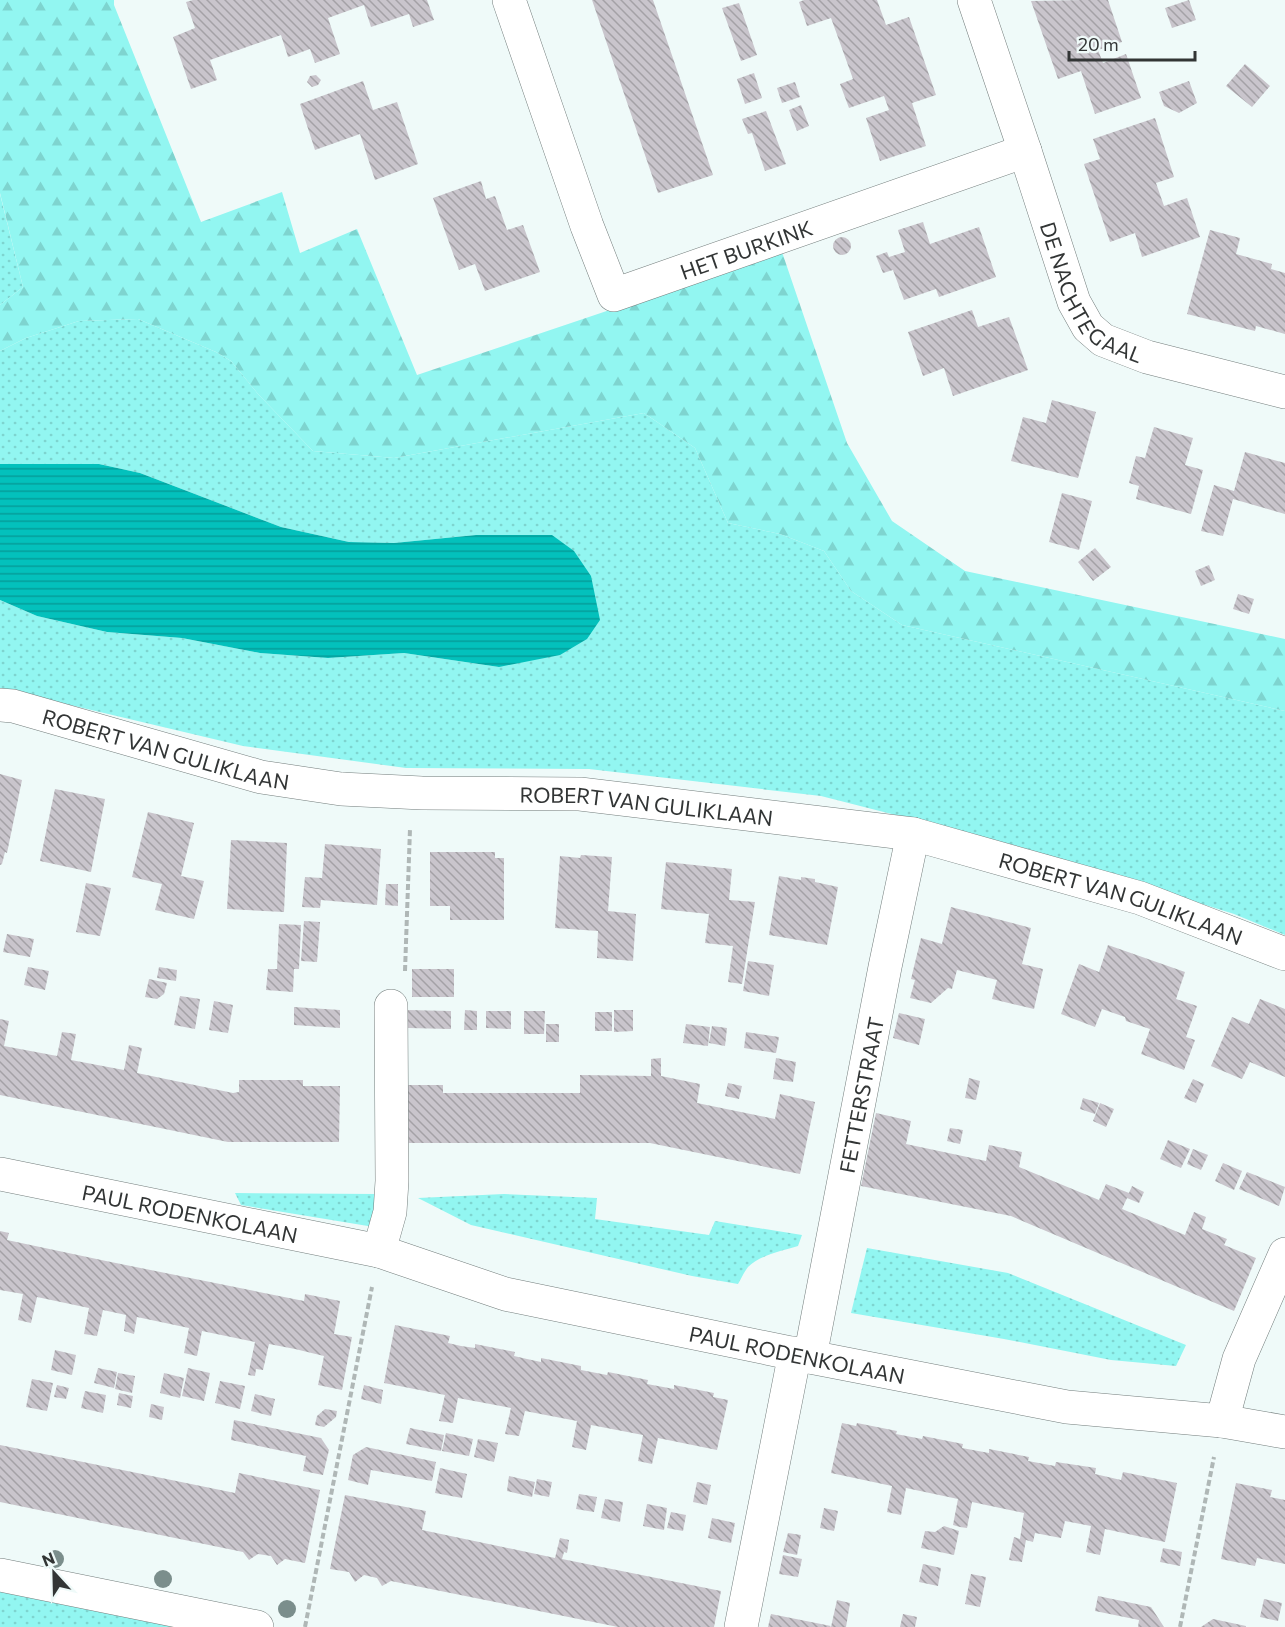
<svg xmlns="http://www.w3.org/2000/svg" width="1285" height="1627" font-family="Commissioner,sans-serif">
<defs>
<pattern id="grass-dots" width="8" height="8" patternUnits="userSpaceOnUse" patternTransform="scale(1.5)"><rect width="8" height="8" fill="#92f6f1"/><path d="M2 2h.1M6 6h.1" fill="none" stroke="#7ed4cf" stroke-width="1.8" stroke-linecap="round"/></pattern>
<pattern id="forest-firs" width="22" height="20" patternUnits="userSpaceOnUse" patternTransform="scale(1.5)"><rect width="22" height="20" fill="#92f6f1"/><path d="M5 1l3.5 6h-7zM16 11l3.5 6h-7z" fill="#7ed4cf"/></pattern>
<pattern id="water-rules" width="6" height="5" patternUnits="userSpaceOnUse" patternTransform="scale(1.5)"><rect width="6" height="5" fill="#03c1bc"/><path d="M0 2.5h6" fill="none" stroke="#059e9a"/></pattern>
<pattern id="building-back-hatch" width="6" height="6" patternUnits="userSpaceOnUse" patternTransform="scale(1.5)"><rect width="6" height="6" fill="#c9c5cc"/><path d="M-1 5l2 2M0 0l6 6M5-1l2 2" fill="none" stroke="#a4a1a6"/></pattern>
</defs>
<rect width="100%" height="100%" fill="#effaf9"/>
<!-- grass -->
<path fill="url(#grass-dots)" d="M0,194l23,93 -23,18z
M138,319l78,33 15,9 27,33 55,57 81,7 250,-45 51,35 33,75 52,11 44,17 27,40 51,34 383,86v224l-51,-21 -213,-67 -200,-51 -232,-27 -183,-1 -163,-22 -198,-47 -45,-7v-92l37,16 70,16 75,6 78,15 68,5 76,-5 95,14 53,-132h-76l-82,8 -45,-1 -68,-15 -141,-54 -41,-9h-99v-113l26,-13 53,-17z
M235,1193l143,1 -4,33 -133,-22z
M504,1194l93,4 -2,21 114,16 6,-14 87,14 -4,11c-16,5 -38,9 -50,21 -4,5 -7,12 -10,17l-46,-8 -221,-51 -53,-27z
M867,1248l141,25 178,72 -10,21 -65,-6 -107,-21 -153,-26z
M0,1589l189,38h-189z"/>
<!-- forest -->
<path fill="url(#forest-firs)" d="M0,0h114v5l87,217 81,-30 18,61 57,-24 60,146 365,-123 65,191 45,78 73,50 320,68v72l-383,-86 -51,-34 -27,-40 -44,-17 -52,-11 -33,-75 -51,-35 -250,45 -81,-7 -55,-57 -27,-33 -15,-9 -78,-33 -59,2 -53,17 -26,13v-46l23,-18 -23,-94z"/>
<!-- water -->
<path fill="url(#water-rules)" d="M0,464h99l41,9 141,54 68,15 45,1 82,-8h76l22,16 17,25 9,44 -13,19 -27,16 -61,12 -95,-14 -76,5 -68,-5 -78,-15 -75,-6 -70,-16 -37,-16z"/>
<!-- building -->
<path fill="url(#building-back-hatch)" d="M193,0h234l7,20 -21,7 -4,-13 -38,13 -7,-22 -36,13 12,36 -25,9 -5,-14 -22,8 -7,-22 -71,25 7,20 -26,9 -18,-52 22,-9 -9,-26z
M592,0h61l60,175 -55,18z
M804,0h73l9,25 23,-8 27,78 -24,8 14,43 -46,15 -14,-43 23,-8 -5,-14 -35,12 -9,-24 13,-5 -22,-61 -24,8 -8,-24z
M1082,0h26l14,42 -24,8 5,13 23,-9 15,44 -46,16 -14,-43 -23,8 -27,-78z
M1189,0l7,20 -24,8 -7,-20z
M739,3l18,52 -16,6 -19,-53z
M1245,64l25,22 -18,21 -26,-21z
M754,73l8,25 -17,6 -8,-25z
M316,75l5,5 -3,5 -6,2 -5,-5 3,-6z
M363,81l10,29 24,-8 21,62 -43,16 -15,-46 -45,16 -15,-46z
M1189,81l8,22 -18,10 -15,-7 -5,-14z
M795,82l5,15 -18,6 -5,-15z
M801,105l8,21 -12,5 -8,-21z
M766,111l20,53 -21,7 -13,-38 -4,1 -6,-15z
M1155,118l19,59 -18,6 8,23 23,-8 13,39 -58,20 -7,-24 -25,9 -26,-78 16,-5 -7,-20z
M481,181l5,18 9,-3 12,34 16,-5 17,47 -55,19 -10,-27 -16,6 -26,-72z
M923,222l7,22 49,-17 17,50 -57,20 -3,-8 -32,11 -11,-30 -10,3 -7,-17 11,-4 2,5 16,-5 -7,-22z
M1210,230l30,8 -4,16 36,10 -1,5 14,4v61l-29,-8 -1,5 -68,-17z
M833 246a9 9 0 1 1 18 0a9 9 0 1 1-18 0Z
M972,310l6,17 31,-10 19,53 -75,26 -9,-28 -21,8 -15,-44z
M1052,400l44,12 -18,66 -67,-17 12,-44 23,6z
M1154,427l39,11 -8,27 18,5 -12,44 -55,-15 3,-13 -10,-3 7,-27 9,2z
M1245,452l40,11v51l-52,-15 -10,37 -22,-5 13,-46 20,6z
M1062,493l30,8 -13,49 -30,-8z
M1095,548l16,19 -18,14 -15,-19z
M1209,565l6,15 -14,6 -6,-15z
M1238,594l16,5 -5,15 -16,-5z
M0,774l22,6 -15,73 -2,-1 -3,12 -2,1z
M55,789l50,10 -14,73 -51,-11z
M148,812l46,11 -13,53 23,5 -10,38 -39,-9 7,-26 -30,-7z
M231,840l56,3 -3,69 -57,-3z
M325,844l56,5 -4,56 -56,-5 -1,8 -18,-1 3,-30 17,1z
M430,852h65v6h9v62h-54v-14h-20z
M581,855l31,2 -4,54 28,3 -3,47 -36,-3 1,-27 -43,-3 5,-72 20,2z
M666,862l66,7 -3,31 26,2 -13,82 -14,-2 5,-36 -28,-3 4,-29 -48,-5z
M779,876l22,4v-3l14,2v3l23,5 -11,58 -58,-10z
M86,883l25,5 -11,48 -24,-4z
M386,884h12v22l-13,-1z
M951,907l80,21 -9,36 21,5 -9,40 -42,-10 5,-19 -40,-10 -5,19 -4,-1 -17,15 -21,-5 5,-18 -4,-1 10,-41 21,6z
M304,921l16,1 -3,40 -16,-1z
M279,924l22,1 -2,44h-5l-1,23 -27,-2 2,-21h9z
M7,934l27,5 -4,18 -27,-5z
M1108,945l77,27 -9,27 21,7 -11,31 9,3 -11,30 -43,-16 9,-25 -24,-8 -1,-4 -23,-8 -7,18 -34,-13 18,-50 20,8z
M748,961l26,4 -5,31 -26,-5z
M28,967l21,4 -4,19 -21,-5z
M159,967l18,3 -1,11 -19,-3z
M412,969h42v28h-42z
M149,979l18,4 -3,11 -7,5 -12,-2z
M180,996l20,3 -5,30 -21,-4z
M1260,999l25,10v68l-35,-15 -8,17 -31,-13 21,-49 17,7z
M214,1001l19,4 -5,28 -19,-3z
M294,1007l46,3v18l-46,-3z
M408,1010l43,1v18l-43,-1z
M465,1010l12,1v19h-13z
M614,1010h19v21l-19,1z
M486,1011h25v18l-25,-1z
M524,1011h21l-1,23h-20z
M595,1012h17v19h-17z
M899,1013l26,6 -6,26 -26,-7z
M0,1019l9,2 -5,25 53,10 5,-24 14,2 -5,26 53,10 5,-25 13,3 -5,25 96,20 6,-1v-12h64v6h37l-1,56h-111l-228,-47z
M546,1024h13v18h-13z
M686,1024l24,3 -2,19 -25,-3z
M712,1026l15,2 -2,18 -16,-3z
M746,1032l33,5 -3,16 -32,-5z
M661,1058v18l39,8 -3,19 78,16 5,-25 35,8 -15,72 -150,-31h-242v-58h35v8h137v-18l71,1v-17z
M776,1058l20,4 -3,20 -20,-3z
M969,1078l11,3 -4,19 -11,-2z
M1193,1079l11,5 -8,19 -12,-5z
M728,1083l14,3 -3,13 -14,-3z
M1083,1098l16,5 -4,11 -15,-5z
M1100,1103l14,6 -8,18 -13,-6z
M876,1113l35,8 -5,23 80,17 3,-16 33,7 -3,15 80,33 7,-16 23,9 3,-7 12,6 -5,11 -12,-5 -5,11 63,26 9,-23 12,5 -4,12 25,10 -3,6 32,13 -22,53 -223,-95 -150,-30z
M950,1128l13,2 -3,14 -13,-3z
M1168,1140l22,9 -9,19 -21,-9z
M1193,1149l15,6 -7,15 -14,-6z
M1223,1163l19,8 -8,19 -19,-9z
M1247,1172l38,15 -6,19 -40,-17z
M0,1231l9,2 -2,7 99,21 198,40 1,-7 35,7 -6,33 18,3 -10,53 -24,-5 6,-29 -29,-7 -26,-5 -6,26 -7,-1 -1,7 -7,-1 7,-33 -53,-11 -5,25 -13,-3 5,-25 -52,-11 -3,17 -10,-3 2,-16 -23,-5 -6,26 -13,-2 5,-26 -52,-11 -6,26 -13,-3 5,-26 -23,-4z
M395,1325l55,11 -2,7 13,3 14,2v-4l40,8 -1,4 13,3 14,3v-4l40,8v4l26,5 1,-3 40,8 -1,4 27,5v-4l40,8 -1,4 15,3 -11,50 -59,-12 -6,26 -14,-3 5,-26 -52,-10 -5,25 -14,-3 5,-26 -52,-10 -6,25 -14,-2 6,-26 -53,-10 -5,25 -14,-2 6,-26 -61,-12z
M55,1350l21,5 -4,20 -21,-5z
M98,1368l19,4 -3,16 -20,-5z
M188,1368l22,5 -6,28 -22,-5z
M118,1373l17,3 -3,17 -17,-4z
M164,1373l20,5 -4,20 -20,-5z
M32,1379l21,4 -6,28 -21,-4z
M220,1381l25,5 -5,23 -25,-6z
M57,1385l12,3 -3,11 -12,-2z
M364,1385l19,5 -2,14 -20,-5z
M85,1391l21,4 -3,18 -22,-5z
M119,1393l14,3 -2,12 -14,-3z
M255,1394l20,5 -4,17 -20,-5z
M151,1404l13,3 -2,13 -13,-3z
M325,1409l12,2 -1,6 -12,10 -9,-2 2,-9z
M234,1420l87,18 8,12 -6,25 -20,-4 3,-15 -75,-16z
M842,1423l14,3 1,-3 40,8 -1,3 26,5 1,-3 40,8 -1,4 27,5v-4l40,8 -1,4 27,5 1,-4 40,6 -1,6 26,6 2,-8 54,11 -12,59 -60,-13 -5,26 -14,-3 5,-26 -26,-5 -4,17 -26,-5 -2,9 -7,-2 -4,22 -13,-2 5,-23 6,2 4,-26 -52,-11 -5,26 -7,-1 -7,-2 5,-26 -52,-11 -5,27 -14,-3 5,-26 -61,-13z
M410,1428l34,7 -3,16 -35,-7z
M446,1433l27,6 -4,17 -27,-5z
M478,1439l20,4 -4,19 -20,-5z
M0,1445l235,48 4,-20 81,17 -15,73 -20,-4 -8,6 -6,-9 -13,-2 -9,6 -6,-8 -243,-50z
M366,1447l70,15 -4,19 -61,-11 -3,15 -20,-5 5,-25z
M440,1468l27,6 -5,24 -27,-5z
M509,1476l26,6 -3,15 -25,-6z
M537,1479l15,3 -3,15 -15,-3z
M697,1482l14,3 -4,20 -14,-3z
M1236,1483l36,7 -2,7 15,3v64l-28,-6 -2,8 -34,-7z
M579,1494l18,3 -3,15 -18,-3z
M345,1495l81,16 -4,19 133,28 5,-20 9,2 -2,13 -3,-1 -2,7 159,32 -7,36h-96l-227,-46 -9,5 -5,-8 -13,-3 -9,7 -6,-10 -19,-3z
M605,1499l18,3 -3,20 -19,-4z
M647,1504l20,4 -3,22 -21,-4z
M824,1508l14,3 -4,20 -14,-3z
M671,1512l15,3 -3,16 -16,-3z
M712,1518l23,5 -4,20 -23,-5z
M944,1526l15,5 -5,24 -33,-7 4,-17 10,1z
M788,1533l13,2 -4,20 -14,-3z
M1163,1548l19,4 -2,14 -20,-4z
M783,1555l19,4 -4,18 -19,-3z
M923,1564l18,4 -3,18 -19,-4z
M971,1574l15,3 -6,30 -15,-3z
M1098,1596l53,11 13,20h-26l1,-7 -44,-9z
M1264,1599l18,4 -4,18 -18,-4z
M837,1600l13,3 -4,24h-15z
M771,1614l60,12 -1,1h-62z
M903,1614l14,3 -2,10h-15z
M1213,1619l33,7v1h-45z"/>
<g fill="none" stroke-linecap="round" stroke-linejoin="round">
<!-- minor casing -->
<g stroke="#737d7c" stroke-width="34">
<g id="minor">
<path id="s1" d="M509,0l78,226 27,69 411,-144 -51,-151"/>
<path id="s2" d="M1025,151l49,151 14,25 15,13 44,17 138,35"/>
<path id="s3" d="M0,705l13,1 248,71 80,12 81,4 158,1 333,40 227,64 145,56"/>
<path id="s4" d="M0,1174l379,77 126,43 305,63 257,50 155,14 63,11"/>
<path d="M379,1251l11,-39 2,-31 -1,-175"/>
<path id="s5" d="M810,1357l75,-390 28,-133"/>
<path d="M1222,1421l17,-62 46,-105"/>
<path d="M0,1575l257,52"/>
<path d="M741,1627l54,-274"/>
</g>
</g>
<!-- path -->
<path stroke="#afb7b6" stroke-width="4" stroke-dasharray="6 3" stroke-linecap="butt" d="M405,971l5,-142
M305,1627l67,-340
M1180,1627l34,-170"/>
<!-- minor -->
<use href="#minor" stroke="#fff" stroke-width="33"/>
</g>
<!-- trees -->
<g fill="#7b8e8c">
<circle cx="55" cy="1559" r="9"/>
<circle cx="163" cy="1579" r="9"/>
<circle cx="287" cy="1609" r="9"/>
</g>
<g text-anchor="middle" dominant-baseline="central" stroke-width="5" stroke-linejoin="round" paint-order="stroke">
<!-- street labels -->
<g font-size="21" fill="#323535" stroke="#effaf9">
<text stroke="none"><textPath href="#s1" startOffset="453">HET BURKINK</textPath></text>
<text stroke="none"><textPath href="#s2" startOffset="162">DE NACHTEGAAL</textPath></text>
<text stroke="none"><textPath href="#s3" startOffset="172">ROBERT VAN GULIKLAAN</textPath></text>
<text stroke="none"><textPath href="#s3" startOffset="658">ROBERT VAN GULIKLAAN</textPath></text>
<text stroke="none"><textPath href="#s3" startOffset="1144">ROBERT VAN GULIKLAAN</textPath></text>
<text stroke="none"><textPath href="#s5" startOffset="267">FETTERSTRAAT</textPath></text>
<text stroke="none"><textPath href="#s4" startOffset="194">PAUL RODENKOLAAN</textPath></text>
<text stroke="none"><textPath href="#s4" startOffset="818">PAUL RODENKOLAAN</textPath></text>
</g>
</g>
<!-- north arrow -->
<g transform="translate(54 1573) rotate(338)" stroke="#effaf9" stroke-width="4.5" paint-order="stroke">
<path d="M0-4.5L10 22L0 15L-10 22Z" fill="#323535"/>
<text y="-9" font-size="16" font-weight="bold" text-anchor="middle" fill="#323535">N</text>
</g>
<!-- scale -->
<path d="M1069 51v9h126v-9" fill="none" stroke="#323535" stroke-width="3"/>
<text x="1078" y="51" font-size="18" fill="#323535" stroke="#effaf9" stroke-width="4.5" paint-order="stroke">20 m</text>
</svg>
